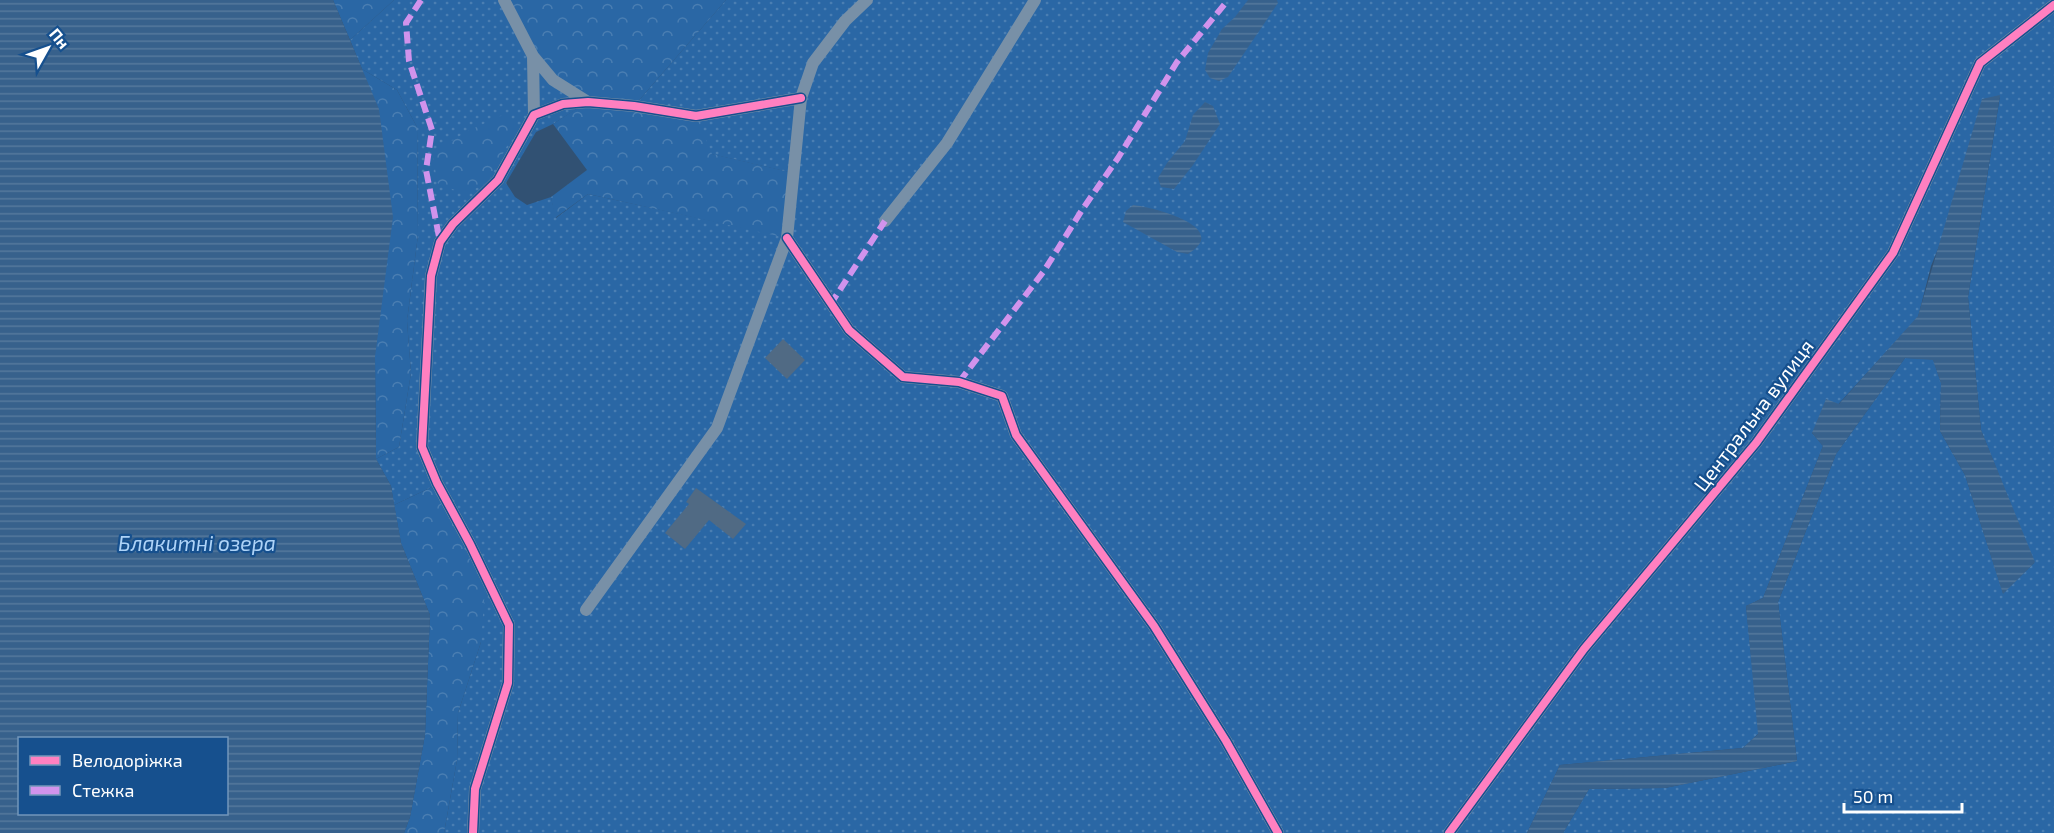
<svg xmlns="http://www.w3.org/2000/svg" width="2054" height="833" font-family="'Exo 2',sans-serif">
<defs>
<pattern id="grass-dots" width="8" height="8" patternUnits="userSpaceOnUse" patternTransform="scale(1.5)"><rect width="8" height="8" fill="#2a67a5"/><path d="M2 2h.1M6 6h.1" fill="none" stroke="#4a7eb2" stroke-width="1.8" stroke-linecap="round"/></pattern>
<pattern id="forest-crowns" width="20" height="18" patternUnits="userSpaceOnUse" patternTransform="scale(1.5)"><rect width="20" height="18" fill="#2a67a5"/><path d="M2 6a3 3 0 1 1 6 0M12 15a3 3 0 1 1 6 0" fill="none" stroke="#4a7eb2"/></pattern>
<pattern id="water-rules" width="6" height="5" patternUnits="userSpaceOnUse" patternTransform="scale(1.5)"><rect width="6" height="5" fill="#37618c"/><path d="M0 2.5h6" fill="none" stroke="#55799d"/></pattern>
</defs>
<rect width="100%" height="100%" fill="#315173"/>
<!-- grass -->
<path fill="url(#grass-dots)" d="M394,0h110l84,102 -35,22 -17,8 -30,51 9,14 12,8 24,-8 5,21 32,-24 198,43 7,-64 -82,-19 -77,-48 92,-106h1328v833h-491l26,-44 76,-1 132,-27 -19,-159 58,-148 69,-96 28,1 8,24 -1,48 25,44 38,118 31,-30 -53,-133 -13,-133 32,-201 -69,170 -13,51 -106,116 11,13 -60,152 -17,8 13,127 -16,15 -183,17 -33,68h-1083l13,-73 1,-47 23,-71 -49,-155 -38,18 -3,-19 -15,-27 23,-12 12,-74 -4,-52 11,-86 -1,-108 -20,-37 -35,-21 -12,-29z"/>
<!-- forest -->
<path fill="url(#forest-crowns)" d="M333,0h61l-44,40z
M504,0h222l-92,106 62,10 16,38 82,19 -7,65 -199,-44 -33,24 -4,-21 36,-27 -34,-46 34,-22 -34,-22z
M362,69l35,21 20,37 1,108 -11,86 4,52 -12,74 -23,12 -1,-102z
M505,114l13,11 -30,57 -23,12 -28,-11 -4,-31 35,-21z
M432,487l53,101 -4,54 -23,71 -1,47 -13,73h-40l6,-16 15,-82 5,-120 -29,-72 -7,-38z"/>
<!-- water -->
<path fill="url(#water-rules)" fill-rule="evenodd" d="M0,0h333l46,109 14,108 -18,140 1,102 15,27 10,57 29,72 -5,120 -15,82 -6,16h-404zM20,738h206v76h-206z
M1248,0h29l1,3 -50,74 -9,4 -9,-3 -5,-8 3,-17 14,-24 13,-12z
M2000,95l-32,202 13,133 54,132 -32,32 -38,-119 -25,-44 1,-48 -8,-23 -28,-2 -69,96 -58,148 19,159 -132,27 -76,1 -26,44h-36l33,-68 183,-17 15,-14 -12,-128 17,-8 60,-152 -11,-13 14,-34 13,5 79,-88 64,-217z
M1205,102l8,4 7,18 -27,41 -19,24 -13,-2 -3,-9 9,-15 18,-22 8,-26z
M1133,205c19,2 100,22 55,49l-11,-2 -54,-30 3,-11z"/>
<!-- building -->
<path fill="#506a84" d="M783,339l22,21 -18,19 -22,-21z
M696,488l50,36 -13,15 -24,-19 -24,29 -20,-16 24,-29 -3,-2z"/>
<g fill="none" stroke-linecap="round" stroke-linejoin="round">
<!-- minor -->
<path stroke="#7890a7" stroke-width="12" d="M504,0l29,56 20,24 35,22
M533,56l1,59
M885,221l62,-78 88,-143
M787,238l62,92 54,47 56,5 43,14 14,39 138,191 72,115 52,92
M586,610l131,-182 70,-190 14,-140 12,-35 32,-42 22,-21
M473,833l2,-44 33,-106 1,-58 -39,-81 -33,-61 -15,-36 9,-171 9,-34 13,-18 45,-44 36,-65 29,-11 25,-2 46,4 62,10 105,-18
M1449,833l135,-184 172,-206 137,-190 87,-190 74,-58"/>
<!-- quiet -->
<path stroke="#d193ec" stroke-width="6" stroke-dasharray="12 6" stroke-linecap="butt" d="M421,0l-15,23 3,38 23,69 -6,40 14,72
M830,305l55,-84
M959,382l85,-111 38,-61 36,-52 59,-96 51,-62"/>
<!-- cycleway casing -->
<g stroke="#16508e" stroke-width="11">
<path id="cycleway" d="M787,238l62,92 54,47 56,5 43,14 14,39 138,191 72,115 52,92
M473,833l2,-44 33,-106 1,-58 -39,-81 -33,-61 -15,-36 9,-171 9,-34 13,-18 45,-44 36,-65 29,-11 25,-2 46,4 62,10 105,-18
M1449,833l135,-184 172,-206 137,-190 87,-190 74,-58"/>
</g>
<!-- cycleway -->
<use href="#cycleway" stroke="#ff80c0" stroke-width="8"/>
</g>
<g text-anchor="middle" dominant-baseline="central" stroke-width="4.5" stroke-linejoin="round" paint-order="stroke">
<!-- street labels -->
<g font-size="20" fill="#fff" stroke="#16508e">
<text transform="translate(1753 415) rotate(-53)">Центральна вулиця</text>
</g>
<!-- water labels -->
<g font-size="21" font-style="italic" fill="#aed3f7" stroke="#16508e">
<text x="197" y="542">Блакитні озера</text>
</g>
</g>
<!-- legend -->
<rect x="18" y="737" width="210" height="78" fill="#16508e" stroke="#7396bb" stroke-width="1.5"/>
<rect x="30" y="756" width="30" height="9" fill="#ff80c0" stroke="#7396bb" stroke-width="1.5"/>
<text x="72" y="767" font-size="18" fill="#ffffff">Велодоріжка</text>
<rect x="30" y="786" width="30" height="9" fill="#d193ec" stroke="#7396bb" stroke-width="1.5"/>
<text x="72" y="797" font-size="18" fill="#ffffff">Стежка</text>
<!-- north arrow -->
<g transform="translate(48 48) rotate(50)" stroke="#16508e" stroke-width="4.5" paint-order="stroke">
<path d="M0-4.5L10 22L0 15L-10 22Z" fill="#ffffff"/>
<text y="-9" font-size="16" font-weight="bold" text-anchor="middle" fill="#ffffff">Пн</text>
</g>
<!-- scale -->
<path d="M1844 803v9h118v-9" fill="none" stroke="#ffffff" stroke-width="3"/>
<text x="1853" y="803" font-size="18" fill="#ffffff" stroke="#16508e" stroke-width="4.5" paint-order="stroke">50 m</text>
</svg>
